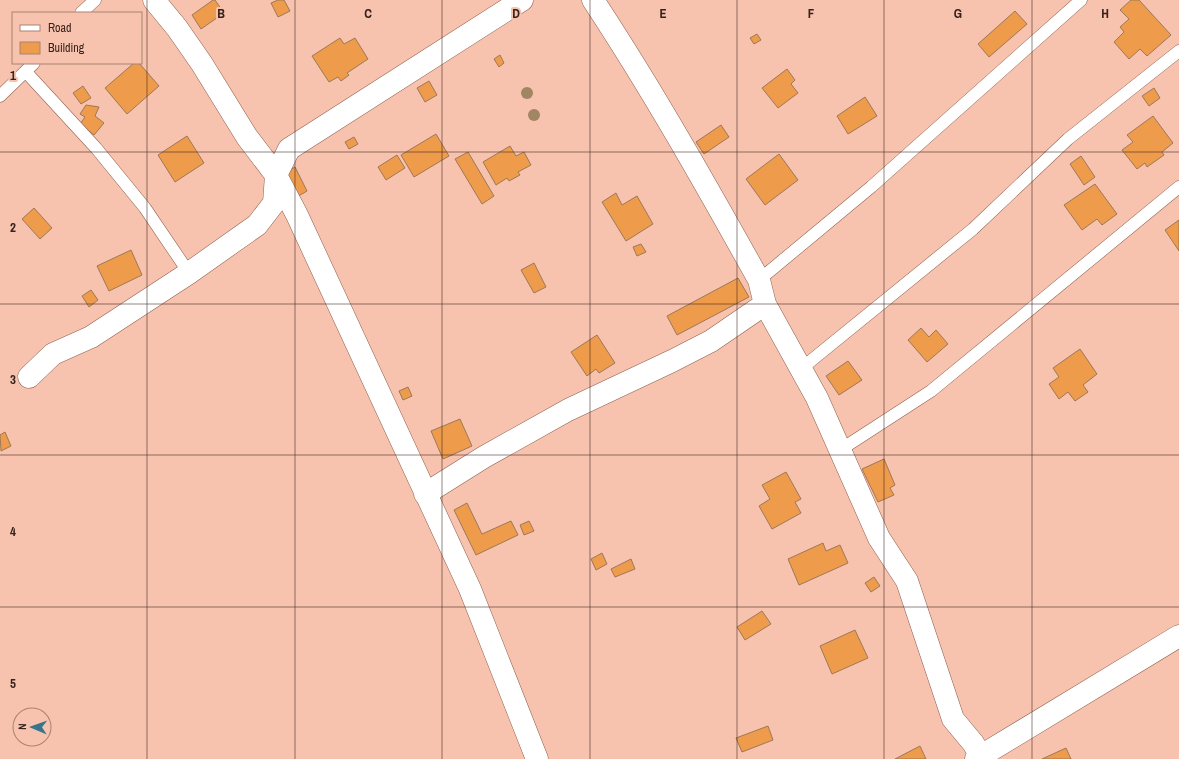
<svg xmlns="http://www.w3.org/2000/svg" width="1179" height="759" font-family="'Archivo Narrow',sans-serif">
<rect width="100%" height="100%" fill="#f7c2ae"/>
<!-- building -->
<path fill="#ee9b4b" stroke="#9e7857" d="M213,0h2l9,13 -23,16 -9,-14z
M278,0h6l6,11 -12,6 -7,-14z
M1131,0h8l32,35 -24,21 -7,-7 -11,10 -15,-17 10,-10 -4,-5 9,-8 -9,-9z
M1015,11l12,13 -38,33 -11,-13z
M757,34l4,6 -7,4 -4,-6z
M340,38l4,6 11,-6 13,21 -21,14 2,2 -8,6 -3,-4 -9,5 -17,-26z
M500,55l4,8 -5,4 -5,-8z
M134,63h5l20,23 -32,28 -22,-26z
M787,69l8,11 -4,4 7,9 -20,15 -16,-20z
M429,81l8,14 -12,7 -8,-14z
M83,86l8,12 -10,6 -8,-11z
M1154,88l6,10 -11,8 -7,-10z
M865,97l12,19 -29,18 -11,-18z
M86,105l13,2 -4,9 9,7 -10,12 -14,-11 5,-7 -5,-3z
M1153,116l20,27 -11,9 2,3 -17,12 -2,-4 -8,6 -15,-19 11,-8 -6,-7z
M721,125l8,12 -25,17 -8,-12z
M436,134l13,22 -35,21 -13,-22z
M187,136l17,27 -29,19 -17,-27z
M354,137l4,7 -9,5 -4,-7z
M510,146l6,10 8,-4 7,13 -13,7 2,3 -11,6 -2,-3 -11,7 -13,-23z
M468,152l26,44 -12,8 -27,-45z
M779,154l19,26 -33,25 -19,-26z
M397,155l8,13 -19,12 -8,-13z
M1081,156l14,21 -11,8 -14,-21z
M295,167l12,24 -12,7 -12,-24z
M1095,184l22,30 -15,11 -5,-6 -15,11 -18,-25z
M616,193l6,12 15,-9 16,28 -27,17 -24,-39z
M34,208l18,20 -12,11 -18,-20z
M1179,220v31l-14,-21z
M641,244l5,8 -9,4 -4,-9z
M131,250l11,25 -33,16 -12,-25z
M534,263l12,24 -12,6 -13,-23z
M738,278l11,19 -72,38 -10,-19z
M91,290l7,10 -9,7 -7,-11z
M921,328l8,9 7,-7 12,14 -21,18 -19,-22z
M597,335l18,28 -16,10 -3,-4 -9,7 -16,-24z
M1080,349l17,25 -14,11 5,7 -13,9 -7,-9 -9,7 -10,-15 10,-7 -6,-9z
M848,361l14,19 -23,15 -13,-19z
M408,387l4,9 -9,4 -4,-9z
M460,419l12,27 -29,13 -12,-28z
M5,432l6,14 -10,5 -1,-16z
M884,459l11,26 -5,3 4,7 -16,7 -16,-33z
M786,472l15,27 -6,3 6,11 -29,16 -13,-23 11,-7 -8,-14z
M467,503l15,31 29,-13 7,14 -42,20 -22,-45z
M529,521l5,10 -10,4 -4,-10z
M823,543l3,8 14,-6 8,18 -49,22 -11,-26z
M602,553l5,11 -11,6 -5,-11z
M631,559l4,10 -20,8 -4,-8z
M874,577l6,9 -9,6 -6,-9z
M762,611l9,13 -26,16 -8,-13z
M855,630l13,28 -36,16 -12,-28z
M768,726l5,14 -31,12 -6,-14z
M920,746l6,13h-31z
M1066,748l5,11h-29z"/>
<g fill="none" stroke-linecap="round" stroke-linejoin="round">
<!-- lane casing -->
<g stroke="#8f604e" stroke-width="13">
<path id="lane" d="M81,13l14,-13
M26,72l70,76 49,60 44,65
M0,96l34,-33
M759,280l112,-93 210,-187
M802,368l171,-139 95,-90 111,-88
M840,450l91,-59 248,-204"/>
</g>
<!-- street casing -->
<g stroke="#8f604e" stroke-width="23">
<path id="street" d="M154,0l23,28 25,36 45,73 29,38 21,40 173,374 67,170
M593,0c60,91 113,185 166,280l6,24 52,94 62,140 28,43 46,138 20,24 8,13
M29,377l24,-23 38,-17 98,-64 68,-48 17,-22 2,-28 13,-26 233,-149
M425,494l59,-37 84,-47 104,-49 39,-20 54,-37
M976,759l203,-123"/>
</g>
<!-- lane -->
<use href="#lane" stroke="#fff" stroke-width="12"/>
<!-- street -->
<use href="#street" stroke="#fff" stroke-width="22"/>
</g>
<!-- trees -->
<g fill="#a18663">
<circle cx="527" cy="93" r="6"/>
<circle cx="534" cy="115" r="6"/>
</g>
<!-- grid -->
<path fill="none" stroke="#36221a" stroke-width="1" stroke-opacity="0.55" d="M147,0v759M295,0v759M442,0v759M590,0v759M737,0v759M884,0v759M1032,0v759M0,152h1179M0,304h1179M0,455h1179M0,607h1179"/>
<g font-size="13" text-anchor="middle" font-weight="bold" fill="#36221a" stroke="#f7c2ae" stroke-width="4" stroke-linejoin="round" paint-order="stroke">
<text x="221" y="18">B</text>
<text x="368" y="18">C</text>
<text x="516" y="18">D</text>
<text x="663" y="18">E</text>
<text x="811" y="18">F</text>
<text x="958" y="18">G</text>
<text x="1105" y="18">H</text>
<text x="13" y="80">1</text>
<text x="13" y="232">2</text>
<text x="13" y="384">3</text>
<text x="13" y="536">4</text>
<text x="13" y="688">5</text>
</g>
<!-- legend -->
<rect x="12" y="12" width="130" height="52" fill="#f7c2ae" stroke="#aa8273"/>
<rect x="20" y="25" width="20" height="6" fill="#ffffff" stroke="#aa8273"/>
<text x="48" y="32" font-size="12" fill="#36221a">Road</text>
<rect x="20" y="42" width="20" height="12" fill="#ee9b4b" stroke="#aa8273"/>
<text x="48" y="52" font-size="12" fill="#36221a">Building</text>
<!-- north arrow -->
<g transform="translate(32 727) rotate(272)"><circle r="19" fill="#f7c2ae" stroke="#aa8273"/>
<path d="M0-3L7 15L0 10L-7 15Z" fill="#36758a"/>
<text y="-6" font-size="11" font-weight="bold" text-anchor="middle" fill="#36221a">N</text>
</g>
</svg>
